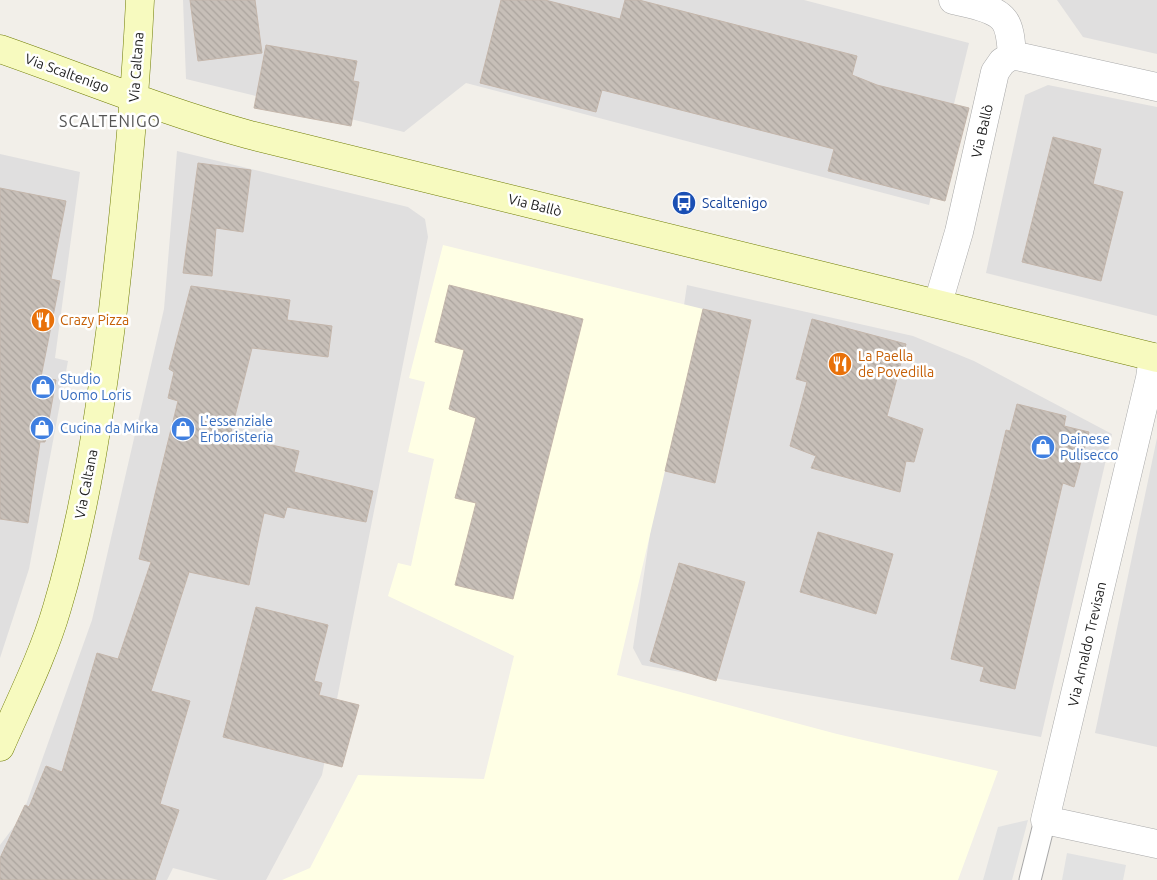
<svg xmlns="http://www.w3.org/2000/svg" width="1157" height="880" font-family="Ubuntu,sans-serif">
<defs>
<pattern id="building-back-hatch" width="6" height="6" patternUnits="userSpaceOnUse" patternTransform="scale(1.25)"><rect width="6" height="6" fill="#c7bfb8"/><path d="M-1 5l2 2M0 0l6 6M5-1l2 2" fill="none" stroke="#aba49e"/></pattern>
</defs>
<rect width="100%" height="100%" fill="#f2efe9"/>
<!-- residential -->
<path fill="#e0dfdf" d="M183,0h621l165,43 -40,162 -463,-122 -62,49 -218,-53z
M1057,0h100v54l-74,-17z
M1048,85l109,22v209l-171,-43 39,-178z
M177,151l231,56 17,12 3,18 -106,538 -56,105h-48l-45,-12 -6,12h-167v-35l22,-29 70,-196 72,-311z
M0,154l80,18 -25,186 13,3 -39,208 -29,89z
M687,285l226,51 61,25 138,73 -71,303 -399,-72 -9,-17z
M1157,438v309l-62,-14z"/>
<!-- education -->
<path fill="#ffffe5" d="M443,245l260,64 -86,366 220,59 161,37 -40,109h-676l28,-12 48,-93 126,4 30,-123 -126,-60 10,-33 13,3 23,-107 -26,-7 17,-70 -16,-4z"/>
<!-- parking -->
<path fill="#e2e2e2" d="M1028,820l-16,60h-29l15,-53z
M1067,853l59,12 -3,15h-61z"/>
<!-- building -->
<path fill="url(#building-back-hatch)" stroke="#c4b6ab" d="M190,0h65l7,53 -64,8z
M501,0h44l75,19 5,-19h14l218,56 -5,19 25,10 92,23 -24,93 -117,-30 6,-22 -232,-59 -6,22 -116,-29z
M266,45l91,16 -4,20 6,1 -8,44 -97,-18z
M1053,137l48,12 -8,35 30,8 -22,89 -79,-19z
M198,163l53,7 -8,62 -27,-4 -4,48 -29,-3z
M0,188l66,13 -15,78 9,2 -19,96 15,3 -11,62h-5l-12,81 -28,-4z
M449,285l134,34 -70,280 -58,-14 21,-82 -21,-5 21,-80 -27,-9 15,-59 -29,-8z
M191,286l99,14 -3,20 45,6 -4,31 -76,-9 -22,88 69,15 -5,21 79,19 -7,31 -79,-15 -3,11 -20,-5 -15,72 -60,-13 -38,119 39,10 -30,103 19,6 -24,70h-155v-22l25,-53 4,2 17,-41 16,6 35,-119 21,6 33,-97 -12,-3 39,-158 -10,-3 6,-26 -5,-3z
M703,309l48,11 -36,163 -50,-12z
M812,319l94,25 -19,72 36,13 -9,33 -8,-1 -6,31 -89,-24 5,-12 -26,-10 17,-64 -11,-3z
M1017,404l49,12 -2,10 25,6 -15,55 -11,-4 -1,3 -47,203 -35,-8 4,-14 -33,-8 55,-229 4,1z
M818,532l75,22 -17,60 -76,-22z
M679,563l66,19 -29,99 -66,-20z
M256,607l72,18 -14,56 8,2 -3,12 40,10 -17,62 -119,-30z"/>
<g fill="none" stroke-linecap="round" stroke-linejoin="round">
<!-- service casing -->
<g stroke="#a9a9a9" stroke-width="23">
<path id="service" d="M1030,880l15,-60"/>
</g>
<!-- minor casing -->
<g stroke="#a9a9a9" stroke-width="29">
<path id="minor" d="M953,0c15,4 41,7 51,20 7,9 7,25 8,35
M1012,55l145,32
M938,303l21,-71 36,-160 7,-10 10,-7
M1153,357l-3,21 -105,442 112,24"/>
</g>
<!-- secondary casing -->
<g stroke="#707d05" stroke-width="29">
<path id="secondary" d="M0,49c83,29 165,63 250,86l907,223
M0,747c20,-46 43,-91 57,-139 29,-97 43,-197 56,-298 12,-103 22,-206 27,-310"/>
</g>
<!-- service -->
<use href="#service" stroke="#fff" stroke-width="21"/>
<!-- minor -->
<use href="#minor" stroke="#fff" stroke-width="28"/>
<!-- secondary -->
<use href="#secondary" stroke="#f7fabf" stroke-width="28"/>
</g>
<!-- icons -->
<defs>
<g id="bus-disc" transform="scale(1.25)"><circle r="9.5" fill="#1a4fb4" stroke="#fff"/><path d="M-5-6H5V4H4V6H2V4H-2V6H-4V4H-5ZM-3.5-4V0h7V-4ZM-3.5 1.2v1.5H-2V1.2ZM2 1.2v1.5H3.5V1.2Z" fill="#fff"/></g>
<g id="restaurant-disc" transform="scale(1.25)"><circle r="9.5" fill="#e8710a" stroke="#fff"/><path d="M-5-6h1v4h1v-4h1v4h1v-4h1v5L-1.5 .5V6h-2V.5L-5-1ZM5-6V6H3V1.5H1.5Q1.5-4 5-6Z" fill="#fff"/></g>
<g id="shop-disc" transform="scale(1.25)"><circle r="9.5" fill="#3f7fe0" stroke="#fff"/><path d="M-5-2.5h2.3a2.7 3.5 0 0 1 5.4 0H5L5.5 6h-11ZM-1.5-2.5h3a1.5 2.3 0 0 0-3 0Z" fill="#fff"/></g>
</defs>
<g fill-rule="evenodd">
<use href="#bus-disc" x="684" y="203"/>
<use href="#restaurant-disc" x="43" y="320"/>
<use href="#restaurant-disc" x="840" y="364"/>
<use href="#shop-disc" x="43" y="387"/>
<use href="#shop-disc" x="42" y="428"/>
<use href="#shop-disc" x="183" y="429"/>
<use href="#shop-disc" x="1043" y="447"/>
</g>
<g text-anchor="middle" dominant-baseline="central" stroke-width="5" stroke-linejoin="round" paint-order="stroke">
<!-- street labels -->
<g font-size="14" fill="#222" stroke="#fff">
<text transform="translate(136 67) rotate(-86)">Via Caltana</text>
<text transform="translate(67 73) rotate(20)">Via Scaltenigo</text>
<text transform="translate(982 131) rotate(-77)">Via Ballò</text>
<text transform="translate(535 205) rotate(14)">Via Ballò</text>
<text transform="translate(86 484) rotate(-79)">Via Caltana</text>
<text transform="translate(1087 644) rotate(-77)">Via Arnaldo Trevisan</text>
</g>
<!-- transit labels -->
<g font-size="14" fill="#164399" stroke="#fff" text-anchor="start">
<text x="702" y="203">Scaltenigo</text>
</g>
<!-- food labels -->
<g font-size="14" fill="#c56008" stroke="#fff" text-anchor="start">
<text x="60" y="320">Crazy Pizza</text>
<text x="858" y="356">La Paella<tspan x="858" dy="16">de Povedilla</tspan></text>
</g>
<!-- shop labels -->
<g font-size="14" fill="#366cbe" stroke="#fff" text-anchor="start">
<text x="60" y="379">Studio<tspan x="60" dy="16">Uomo Loris</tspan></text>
<text x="200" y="421">L'essenziale<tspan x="200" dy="16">Erboristeria</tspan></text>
<text x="60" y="428">Cucina da Mirka</text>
<text x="1060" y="439">Dainese<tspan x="1060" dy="16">Pulisecco</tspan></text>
</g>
<!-- quarter labels -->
<g font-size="16" letter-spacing="1" fill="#555" stroke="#fff">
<text x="110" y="121">SCALTENIGO</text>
</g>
</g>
</svg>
